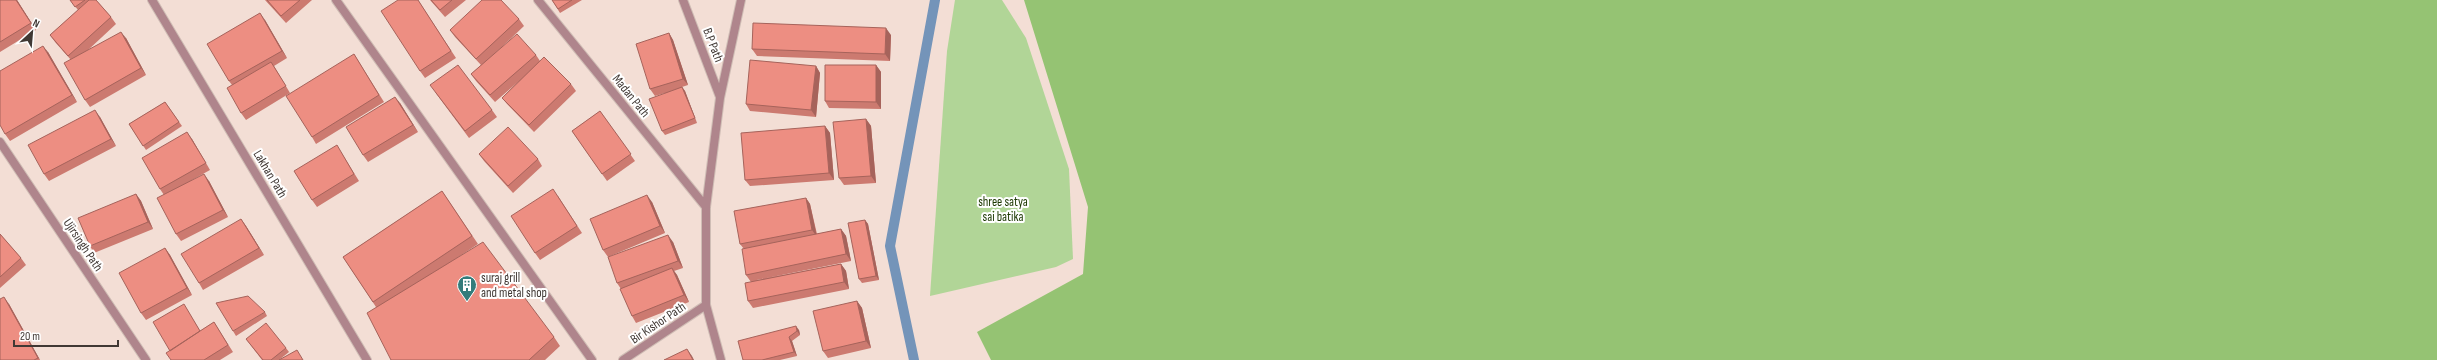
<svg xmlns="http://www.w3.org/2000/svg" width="2437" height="360" font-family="'Sofia Sans Condensed',sans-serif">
<rect width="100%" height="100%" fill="#f3ded5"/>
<!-- green -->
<path fill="#b1d597" d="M955,0h47l24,38 43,131 4,90 -17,8 -126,29 17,-245z"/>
<!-- forest -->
<path fill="#95c373" d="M1024,0h1413v360h-1446l-14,-28 106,-58 5,-67z"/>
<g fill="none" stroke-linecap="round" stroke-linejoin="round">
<!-- stream -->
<path stroke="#7494b9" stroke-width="10" d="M914,360l-24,-114 45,-246"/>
<!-- minor casing -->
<g stroke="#cfbdb5" stroke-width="10">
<path id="minor" d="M152,0l215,360
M336,0l256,360
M538,0l168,207
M683,0l37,97
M0,142l146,218
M623,360l83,-55
M721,360l-15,-55v-98l14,-109 21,-98"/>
</g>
<!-- minor -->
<use href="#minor" stroke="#af858c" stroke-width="8"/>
</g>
<!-- wall -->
<path fill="#cc7a70" d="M0,0h17l19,30 -36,22z
M70,0h26l15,17 5,7 -29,27 39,-13 20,37 -56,32 -5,-7 -14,-40 -16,-18 -5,-7 28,-25z
M265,0h47l-26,23z
M418,0l38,58 -31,20 -5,-7z
M430,0h36l-21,17z
M552,0h30l-22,13z
M519,19l5,7 -38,36 50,-7 4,6 31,23 5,7 -42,41 -27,-28 -5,-6 17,-17 -24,21 -19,-21 -5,-7 10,-9 -26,-28 -5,-7z
M265,20l22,38 -13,8 16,27 -44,27 -5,-7 -9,-28 -3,-4z
M669,33l4,7 15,45 -6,2 3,4 12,32 -32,12 -3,-4 3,-38 -10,3 -5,-7z
M891,35l-1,26 -133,-5 -5,-7z
M48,52l29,50 -67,39 -5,-7z
M354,54l30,48 -68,42 -4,-7z
M876,65l5,7v37l-52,-1 -4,-7z
M816,66l4,7 -4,44 -66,-6 -4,-7z
M435,92l57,18 5,7 -28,21z
M165,102l17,24 -36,24 -17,-26z
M400,103l18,29 -50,30 -5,-7z
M600,111l35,50 -28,20 -35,-50z
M100,117l16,29 -67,35 -5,-7z
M866,119l5,7 5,57 -32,2 -5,-7z
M825,126l5,7 4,47 -84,6 -5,-6z
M192,139l18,31 -18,10 17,1 19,36 -47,24 -5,-7 -12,-39 -4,-6z
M341,152l18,29 -42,26 -5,-7z
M479,154l59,5 4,7 -29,27 -29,-32z
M442,191l36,53 -24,16 100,77 6,9 -15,14h-154l-15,-53 -33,-50z
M136,194l5,7 12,28 -59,24 -4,-7z
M558,196l24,37 -42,27 -5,-7z
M806,198l4,6 7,30 24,-5 5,7 5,25 -94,19 84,-16 5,7 3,18 -96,19 -5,-7 3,-19 -5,-7 -2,-26 -4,-5z
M652,202l13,31 -57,24 -5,-7z
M241,219l5,7 18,29 -61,35 -4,-7z
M865,220l3,4 11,56 -17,3 -3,-4z
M0,234l21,24 5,7 -26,23z
M673,242l10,26 -9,3 3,4 12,27 -53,21 -4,-7 -11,-27 -4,-6z
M165,248l5,7 22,40 -46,25 -5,-7z
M857,301l5,7 9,40 -43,10 -5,-7z
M9,304l31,56h-40z
M186,308l14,23 14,-9 19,30 -13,8h-49l-1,-9z
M265,312l2,4 -31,20 -3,-5z
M799,330l1,5 -8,6 5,15 -17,4h-37z
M246,339l40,9 3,4 -10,8h-17z"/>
<!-- shaded-wall -->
<path fill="#a6635b" d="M16,0h1l19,30 -5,-7z
M260,13l5,7 22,38 -5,-7z
M886,28l5,7 -1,26 -5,-7z
M121,32l5,6 20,37 -5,-7z
M669,33l4,7 15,45 -5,-6z
M43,46l5,6 29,50 -5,-7z
M876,65l5,7v37l-5,-7z
M816,66l4,7 -4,44 -5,-7z
M682,87l3,4 12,32 -2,-5z
M395,97l5,6 18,29 -5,-7z
M95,110l5,7 16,29 -5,-7z
M866,119l5,7 5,57 -5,-7z
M825,126l5,7 4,47 -5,-7z
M187,132l5,7 18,31 -4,-7z
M204,174l5,7 19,36 -5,-7z
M136,194l5,7 12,28 -5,-7z
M647,195l5,7 13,31 -5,-7z
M806,198l4,6 7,33 -5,-7z
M241,219l5,7 18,29 -5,-7z
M865,220l3,4 11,56 -3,-4z
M841,229l5,7 5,25 -5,-7z
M668,235l5,7 10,26 -5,-7z
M165,248l5,7 22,40 -5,-7z
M841,264l5,7 3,18 -5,-7z
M672,268l5,7 12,27 -5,-7z
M4,297l5,7 31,56 -2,-2z
M857,301l5,7 9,40 -5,-7z
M796,326l3,4 1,5 -3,-4z
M789,337l3,4 5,15 -3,-4z
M687,349l5,7 2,4h-1z"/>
<!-- building -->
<path fill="#ed8e82" stroke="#a6635b" d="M0,0h16l15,23 -31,19z
M70,0h15l-10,7z
M89,0h7l15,17 -43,39 -18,-21z
M267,0h33l-19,16z
M398,0h20l33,51 -31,20 -39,-60z
M431,0h21l-12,10z
M482,0h19l18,19 -43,40 -26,-29z
M552,0h20l-14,9z
M260,13l22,38 -53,30 -22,-37z
M753,23l133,5 -1,26 -133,-5z
M121,32l20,36 -56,32 -21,-37z
M669,33l14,46 -33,10 -14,-45z
M517,34l19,21 -46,40 -19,-21z
M43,46l29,49 -67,39 -5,-9v-54z
M354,54l25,41 -67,42 -26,-41z
M544,57l27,27 -42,41 -27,-27z
M750,60l66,6 -5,44 -65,-6z
M271,62l15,24 -45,27 -14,-25z
M458,65l34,45 -27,21 -35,-46z
M825,65h51v37l-51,-1z
M682,87l13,31 -33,13 -13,-32z
M395,97l18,28 -50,30 -17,-28z
M165,102l14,20 -36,24 -14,-22z
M95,110l16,29 -67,35 -16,-29z
M600,111l31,43 -29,20 -30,-43z
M866,119l5,57 -32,2 -6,-56z
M825,126l4,47 -84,7 -4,-47z
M508,127l30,32 -30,27 -29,-32z
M187,132l19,31 -46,26 -18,-31z
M337,145l17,29 -42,26 -18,-29z
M204,174l19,36 -47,24 -19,-36z
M553,189l24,37 -42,27 -24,-37z
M442,191l30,45 -99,66 -30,-45z
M136,194l12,28 -58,24 -12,-28z
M647,195l13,31 -57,24 -13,-31z
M806,198l6,32 -72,14 -6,-33z
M241,219l18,29 -60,35 -18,-29z
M865,220l11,56 -17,3 -11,-56z
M841,229l5,25 -100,21 -4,-26z
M0,234l21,24 -21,19z
M668,235l10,26 -61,22 -9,-26z
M483,242l71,95 -25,23h-138l-24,-47z
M165,248l22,40 -46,25 -22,-40z
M841,264l3,18 -96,19 -3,-18z
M672,268l12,27 -52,21 -12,-27z
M248,296l17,16 -32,19 -17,-28z
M4,297l34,61 -4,2h-34v-61z
M857,301l9,40 -43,10 -10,-40z
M184,304l16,27 -30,20 -17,-29z
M214,322l14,23 -24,15h-33l-5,-7z
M266,323l20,25 -15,12h-8l-17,-21z
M796,326l1,5 -8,6 5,15 -32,8h-19l-5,-19z
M687,349l6,11h-29z
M297,350l6,10h-24z"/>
<!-- icons -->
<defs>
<g id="building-pin" transform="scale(1)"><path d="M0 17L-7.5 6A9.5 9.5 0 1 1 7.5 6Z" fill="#337c7b" stroke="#fff"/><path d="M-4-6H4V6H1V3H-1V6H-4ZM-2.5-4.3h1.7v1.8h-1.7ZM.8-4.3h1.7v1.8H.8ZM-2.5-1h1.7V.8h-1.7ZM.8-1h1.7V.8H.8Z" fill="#fff"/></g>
</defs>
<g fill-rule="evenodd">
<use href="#building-pin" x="467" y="285"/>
</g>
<g text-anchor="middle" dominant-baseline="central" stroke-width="4" stroke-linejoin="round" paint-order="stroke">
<!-- street labels -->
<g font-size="13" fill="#403834" stroke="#fff">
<text transform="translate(713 45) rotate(69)">B.P Path</text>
<text transform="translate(631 96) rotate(51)">Madan Path</text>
<text transform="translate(270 174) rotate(59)">Lakhan Path</text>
<text transform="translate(83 245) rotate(56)">Ujirsingh Path</text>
<text transform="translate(658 323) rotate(-34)">Bir Kishor Path</text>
</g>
<!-- park labels -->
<g font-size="13" fill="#1b3700" stroke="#fff">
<text x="1003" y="202">shree satya<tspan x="1003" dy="15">sai batika</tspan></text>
</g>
<!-- poi labels -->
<g font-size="13" fill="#403834" stroke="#fff" text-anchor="start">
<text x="481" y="278">suraj grill<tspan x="481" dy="15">and metal shop</tspan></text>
</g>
</g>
<!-- north arrow -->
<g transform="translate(32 32) rotate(26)" stroke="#ffffff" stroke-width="3" paint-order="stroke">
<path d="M0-3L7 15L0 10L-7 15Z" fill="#403834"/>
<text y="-6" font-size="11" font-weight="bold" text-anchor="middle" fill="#403834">N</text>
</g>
<!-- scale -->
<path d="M14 340v6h104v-6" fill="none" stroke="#403834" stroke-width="2"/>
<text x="20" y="340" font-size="12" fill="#403834" stroke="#ffffff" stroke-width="3" paint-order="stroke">20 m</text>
</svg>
